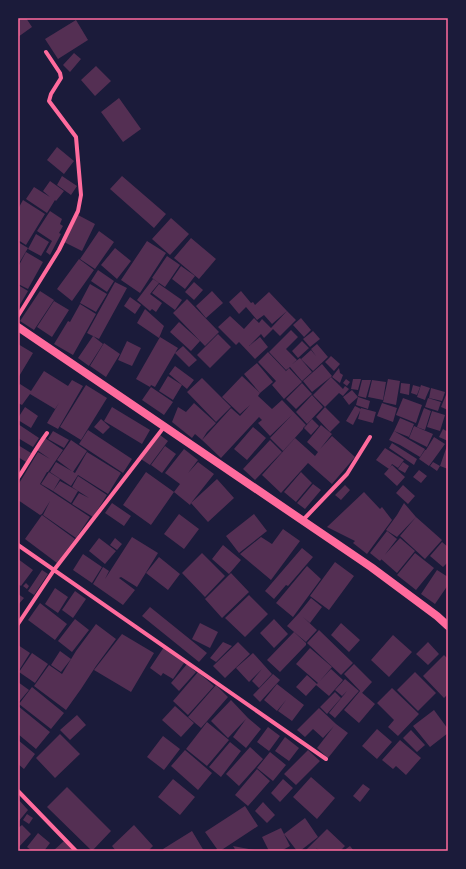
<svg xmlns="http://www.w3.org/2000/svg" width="466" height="869" font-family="'IBM Plex Serif',serif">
<rect width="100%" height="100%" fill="#1b1b3a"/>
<!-- building -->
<path fill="#542f53" d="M18,18h8l6,9 -14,10z
M76,20l12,20 -30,19 -13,-20z
M74,53l7,6 -11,13 -7,-7z
M96,66l15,15 -16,15 -14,-16z
M119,98l22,31 -18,13 -22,-30z
M57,147l17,14 -10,13 -17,-14z
M62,176l15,10 -6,9 -14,-10z
M122,176l44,38 -12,14 -44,-39z
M50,181l14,10 -8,10 -1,-1 -8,13 -21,-14 8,-12 16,10 -7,-6z
M23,200l22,14 -19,31 -8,-5v-31z
M50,211l12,8 -2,5 3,2 -4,7 2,1 -11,21 -4,-3 6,-11 -15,-10z
M78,215l17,9 -13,27 -18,-9z
M171,218l18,16 -19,21 -18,-16z
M99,231l15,11 -19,27 -15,-10z
M36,234l13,8 -8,14 -13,-7z
M191,238l25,21 -17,20 -25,-21z
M147,241l19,12 -26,40 -19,-13z
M18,242l10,6 -10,17z
M115,248l16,13 -14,18 -16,-14z
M26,252l17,10 -15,27 -10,-5v-17z
M167,256l13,9 -15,22 -13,-9z
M79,259l15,11 -22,31 -15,-12z
M181,266l14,10 -10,13 -13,-10z
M98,270l16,11 -7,11 -16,-11z
M153,279l6,4 -9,11 12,9 -6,9 -4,-3 -2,2 -13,-11z
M115,282l12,6 -28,51 -12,-6z
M194,282l9,8 -9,10 -9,-8z
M90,284l17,10 -11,18 -16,-9z
M159,284l23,16 -7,10 -23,-17z
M18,285l10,6 -10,17z
M40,291l14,9 -20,30 -14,-9z
M212,291l11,12 -17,15 -10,-12z
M241,291l10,12 2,-1 2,3 14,-13 18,19 -15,13 -8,-9 -7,5 -11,-13 -7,7 -10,-12z
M130,297l11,8 -6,9 -11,-8z
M187,299l32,33 -14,14 -32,-33z
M54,301l15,9 -17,27 -15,-10z
M80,304l16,10 -23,41 -19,-11 14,-23 2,1z
M145,309l19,17 -5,12 -22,-15z
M287,311l9,9 -16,16 -7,-7 -9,9 -3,-4 -12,12 11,-9 8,10 -13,12 -16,-17 -3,3 -18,-18 12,-11 14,13 10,-11 5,5 3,-4 9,9z
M301,318l10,12 -7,7 -11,-12z
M179,322l21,19 -9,10 -21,-19z
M291,330l7,7 -12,12 11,11 -6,5 9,-7 12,14 -10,9 -12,-14 -4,3 -17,-18z
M313,331l7,8 -10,8 -7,-8z
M218,334l13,13 -21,21 -13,-13z
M93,336l10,8 -14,22 -11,-8z
M160,337l18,11 -23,39 -4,-2 -1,2 -14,-8z
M127,341l14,7 -9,18 -14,-6z
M302,341l7,7 -11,10 -6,-7z
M104,343l16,11 -14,23 -16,-11z
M18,344l15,9 -15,25z
M317,344l11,13 -15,14 -12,-12 10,-9 5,6 -5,-7z
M183,346l14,14 -8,7 -14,-14z
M268,352l18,19 -7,7 10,-10 13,14 -18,17 -12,-14 4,-4 -18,-19z
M331,356l9,8 -6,7 -9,-9z
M257,363l16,19 -13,11 -16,-19z
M322,364l10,12 -20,16 -9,-11z
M175,366l19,14 -7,9 -18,-15z
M339,368l1,5 3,2 -3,8 -8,-6z
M44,371l24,15 4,-6 11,6 -25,43 -11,-6 12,-20 -4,6 -25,-15 -8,11 -4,-2v-16l2,-3 11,7z
M168,376l14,9 -9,15 -14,-9z
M242,376l18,17 -2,3 14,13 10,-9 24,25 -3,3v1l-20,22 -13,-13 22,-23 -22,21 -12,-13 4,-3 -3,-3 -38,41 -19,-18 29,-32 9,8 10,-11 -10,9 -18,-17z
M331,377l12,12 2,-3 4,3 -6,7 -4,-3 -14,14 -12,-12z
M202,378l29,29 -15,15 -29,-30z
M346,379l4,3 -3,4 -4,-3z
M353,379h8l-3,11 -7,-1z
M388,379l12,2 -4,24 -13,-3z
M362,380h9l-5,18 -8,-2z
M372,380l14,2 -3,18 -15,-3z
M302,383l10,11 -16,15 -10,-10z
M401,383l9,1 -1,11 -9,-2z
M86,385l21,13 -26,42 -21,-13z
M413,385l7,2 -3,8 -6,-2z
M421,385l9,3 -4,9 -1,-1 1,1 -1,3 -8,-3z
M151,387l22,15 -9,13 -22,-15z
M431,388l14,4 -3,9 -13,-3z
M352,390l6,7 -9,8 -6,-8z
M448,390v20l-7,-3z
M312,395l11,12 -16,17 -11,-12z
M358,397l12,4 -2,8 -6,-2v-1v1l-6,-2z
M403,398l19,7 -6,18 -20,-8z
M428,398l13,4 -3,9 -13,-4z
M194,403l22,20 -9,9 -5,8 -7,-6 -3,4 -20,-16 6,-15 8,5z
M382,403l15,5 -4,14 -16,-6z
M355,406l6,3 -8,16 -7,-4z
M25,407l13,9 -7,12 -13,-8v-2z
M112,407l38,23 -8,14 -38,-23z
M325,407l15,15 -10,10 -14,-15z
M361,408l15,4 -3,11 -15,-4z
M424,408l7,3 -6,19 -8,-3z
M432,411l13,4 -5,16 -13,-4z
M400,418l14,6 -5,13 -15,-6z
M101,419l9,8 -7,7 -9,-7z
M312,419l7,7 -8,9 -7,-7z
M18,424l21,14 -6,9 -15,-9z
M321,425l11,9 -12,15 12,-13 23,21 -23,27 -24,-21 -27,30 -19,-18 33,-37 20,18 3,-4 -11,-10z
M414,426l19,8 -6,13 -18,-9z
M253,427l13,11 -19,22 -13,-11z
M443,429l5,3v9l-9,-4z
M88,430l44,29 -9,14 -44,-29z
M53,431l16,9 -5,8 -16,-9z
M394,431l31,18 -5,8 -20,-12 -11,-5z
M160,435l8,6 -18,24 -9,-6z
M434,437l11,7 -16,22 -10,-7 6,-9h1z
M45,438l18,12 -15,22h-1l-7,12 50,33 -14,21 -33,-23 7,-14 -8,13 -2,1 -22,-15v-15l20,-33 12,7 -13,-9z
M71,440l16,11 -14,21 -16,-12z
M270,440l12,12 -27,28 -12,-11z
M392,443l25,16 -3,6 -25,-17z
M448,443v26l-8,-3z
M18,445l13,8 -5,9 -8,-5z
M165,446l11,8 -14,19 -11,-8z
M385,448l19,12 -6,8 -6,-4 -3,5 -13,-9z
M184,449l14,11 -10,13 10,-11 16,12 -23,29 26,-24 17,19 -26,24 -17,-19 -1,2 -16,-13 6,-8 -15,-11z
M87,452l34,21 -13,21 -30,-19 -7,11 -21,-14 6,-10 19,11z
M403,462l6,4 -4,7 -7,-4z
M433,462l7,4 -3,5 -7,-5z
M392,465l13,12 -8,9 -13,-12z
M419,470l8,6 -6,7 -8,-6z
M49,472l11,7 -7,12 -12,-7z
M146,472l28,20 -23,33 -28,-20z
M301,472l11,11 -16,19 -12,-10z
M78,476l29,19 -14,22 -21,-13 7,-11 10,5 -17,-11z
M60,481l18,10 -7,12 -18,-12z
M313,484l8,6 -16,19 -8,-6z
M345,485l5,5 -9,10 -6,-5z
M403,485l12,11 -7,8 -12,-11z
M364,492l16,17 2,-2 10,13 -25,34 -14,-11 2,-2 -28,-14z
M112,503l19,13 -7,10 -19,-13z
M404,503l12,14 -19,20 -11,-7 11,-15z
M179,514l20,15 -15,20 -20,-15z
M254,514l13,17 -28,22 -13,-17z
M42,515l33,24 -18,24 -32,-24z
M416,517l26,23 -17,19 -25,-23z
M283,529l17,12 -29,39 -31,-26 21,-17 11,7z
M387,531l10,8 -17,22 -10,-8z
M132,537l26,16 -21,34 -16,-10 -2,1 16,12 -12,15 -30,-21 10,-17 6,4 -4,8z
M99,538l17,13 -11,13 -16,-13z
M115,538l7,6 -5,6 -7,-5z
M400,538l15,13 -18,22 -16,-14z
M442,542l6,5v15l-5,5 -13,-11z
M223,545l18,15 -12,14 -17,-15z
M302,548l11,9 -25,29 -2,-1 -12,14 -9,-8z
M202,553l23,23 -20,21 -23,-24z
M415,553l19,15 -18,22 -19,-15z
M83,554l19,13 -10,16 -19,-13z
M159,557l21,17 -12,16 -22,-17z
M18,559l15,11 -12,16 -3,-2z
M335,562l19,14 -25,34 -19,-14z
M307,566l14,13 -28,38 -17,-14z
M42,570l6,4 -14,21 -6,-4z
M437,570l11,7v8l-13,19 -14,-10z
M231,573l18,19 -27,26 -17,-19z
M26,583l3,3 -2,3 -4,-3z
M55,588l13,9 -10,16 -13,-9z
M75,591l11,8 -13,19 -11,-8z
M18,594l6,4 -6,7z
M249,595l19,19 -23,23 -20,-19z
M311,598l11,9 -12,16 -7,-6 14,13 -11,12 -19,-16 12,-13z
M40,603l27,21 -12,16 -27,-20z
M150,607l57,46 -8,9 -57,-46z
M75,619l14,11 -17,22 -14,-11z
M274,619l14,15 -14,14 -14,-15z
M200,623l18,9 -8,16 -18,-9z
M341,623l19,17 -11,12 -18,-17z
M96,624l20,15 -20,27 -15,23 -15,21 -32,-24 15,-21 13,9 14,-23z
M319,630l34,33 -12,12 -34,-32z
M294,632l12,11v2l-26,27 -13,-12z
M122,634l32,19 -23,39 -37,-22z
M393,635l19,17 -23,25 -18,-17z
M223,642l9,4 -16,16 -6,-4z
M238,642l12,12 -25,24 -12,-12z
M428,642l11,12 -11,11 -12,-11z
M18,645l12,8 -12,19z
M164,647l20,16 -11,16 -10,-6 -2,3 -11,-8z
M310,648l22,19 -14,16 -22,-19z
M60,651l11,8 -10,13 -10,-7z
M32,653l16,11 -13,19 -16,-11z
M253,653l19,21 -13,14 -7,-7 10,-12 -13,13 -13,-14z
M444,655l4,4v35l-4,4 -21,-22z
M187,664l9,8 -17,19 -8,-8z
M354,664l18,18 -10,11 -18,-19z
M331,669l12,11 -14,16 -13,-11z
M198,672l16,14 -26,29 -15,-14z
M415,672l21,21 -18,18 -21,-21z
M273,674l7,6 -20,22 -7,-7z
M307,675l10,9 -11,12 -10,-9z
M345,679l14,12 -24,27 -6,-5 18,-22 -5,5 -7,-6z
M18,682l11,8 -11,13z
M277,684l27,21 -12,16 -14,-10 8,-11 -9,11 -13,-11z
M216,685l12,12 -27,31 -13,-11z
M32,687l32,26 -13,16 -32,-25z
M392,688l27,26 -21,22 -10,-9 6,-7 -17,-17z
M360,691l15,13 -16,19 -15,-13z
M335,692l6,6 -14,16 -7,-7z
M231,700l17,18 13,11 -15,19 -13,-11 13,-18 -18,19 -17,-17z
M18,706l32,26 -14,17 -18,-15z
M175,706l19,17 -13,14 -19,-17z
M319,708l17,16 12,9 -20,25 -11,-10 17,-22 -11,12 -10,-9 -8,8 -8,-7z
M434,710l14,19v4l-18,14 -17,-21z
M77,715l9,10 -16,15 -10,-10z
M207,722l22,18 -22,26 -21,-17z
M268,727l12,9 -11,15 -12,-9z
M377,729l15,13 -15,17 -15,-13z
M411,730l14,15 -8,7 -14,-14z
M60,734l20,20 -25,24 -19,-20z
M163,736l17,13 -16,21 -17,-13z
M285,737l14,11 -10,13 -14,-10z
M18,740l17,14 -11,15 -6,-5z
M400,740l21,18 -15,17 -10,-9 -3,3 -11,-9z
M230,742l11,9 -20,26 -12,-10z
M250,747l13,12 -24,27 -13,-12z
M185,750l27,23 -14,17 -27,-24z
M308,750l12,11 -24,24 -12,-11z
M270,752l16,13 -13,16 -16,-13z
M257,769l13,12 -22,25 -13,-11z
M311,777l24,21 -18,21 -24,-22z
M173,779l22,18 -15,18 -22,-18z
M283,779l10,9 -13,14 -9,-9z
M363,784l7,5 -10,13 -7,-6z
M67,787l44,44 -19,20 -45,-44z
M18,799l10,11 -10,12z
M263,802l12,13 -8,8 -12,-12z
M245,806l13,20 -38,25h-5l2,-2 -12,-17z
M27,814l6,4 -4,6 -6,-4z
M305,818l13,19 -18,14h-3l-13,-17z
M22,825l9,9 -13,14v-20z
M134,825l19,21 -5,5h-32l-4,-5z
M281,828l9,18 -9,5h-12l-7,-14z
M327,829l18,17 -5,5h-20l-4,-3 3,3h-14z
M192,831l12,20h-40l-1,-2z
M38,833l12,10 -6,8h-12l-5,-4z
M64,841l8,9 -1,1h-18z
M233,846l21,4v1h-18z
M350,846l4,5h-11z"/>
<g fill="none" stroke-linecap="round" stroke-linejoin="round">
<!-- minor -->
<path stroke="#ff6b9d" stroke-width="4" d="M18,316l41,-66 19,-39 3,-16 -5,-58 -27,-36 2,-7 10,-16 -1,-5 -14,-21
M18,478c10,-15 18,-30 29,-45
M303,520l44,-46 23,-37
M18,545l308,214
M18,624l36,-54 110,-143
M18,791l58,60"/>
<!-- secondary -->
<path stroke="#ff6b9d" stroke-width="8" d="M18,327l353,240 66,49 11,10"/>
</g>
<!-- border -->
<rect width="466" height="869" fill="none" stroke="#1b1b3a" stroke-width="38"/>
<rect x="19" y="19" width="428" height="831" fill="none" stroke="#ff6b9d" stroke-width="1.5"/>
</svg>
